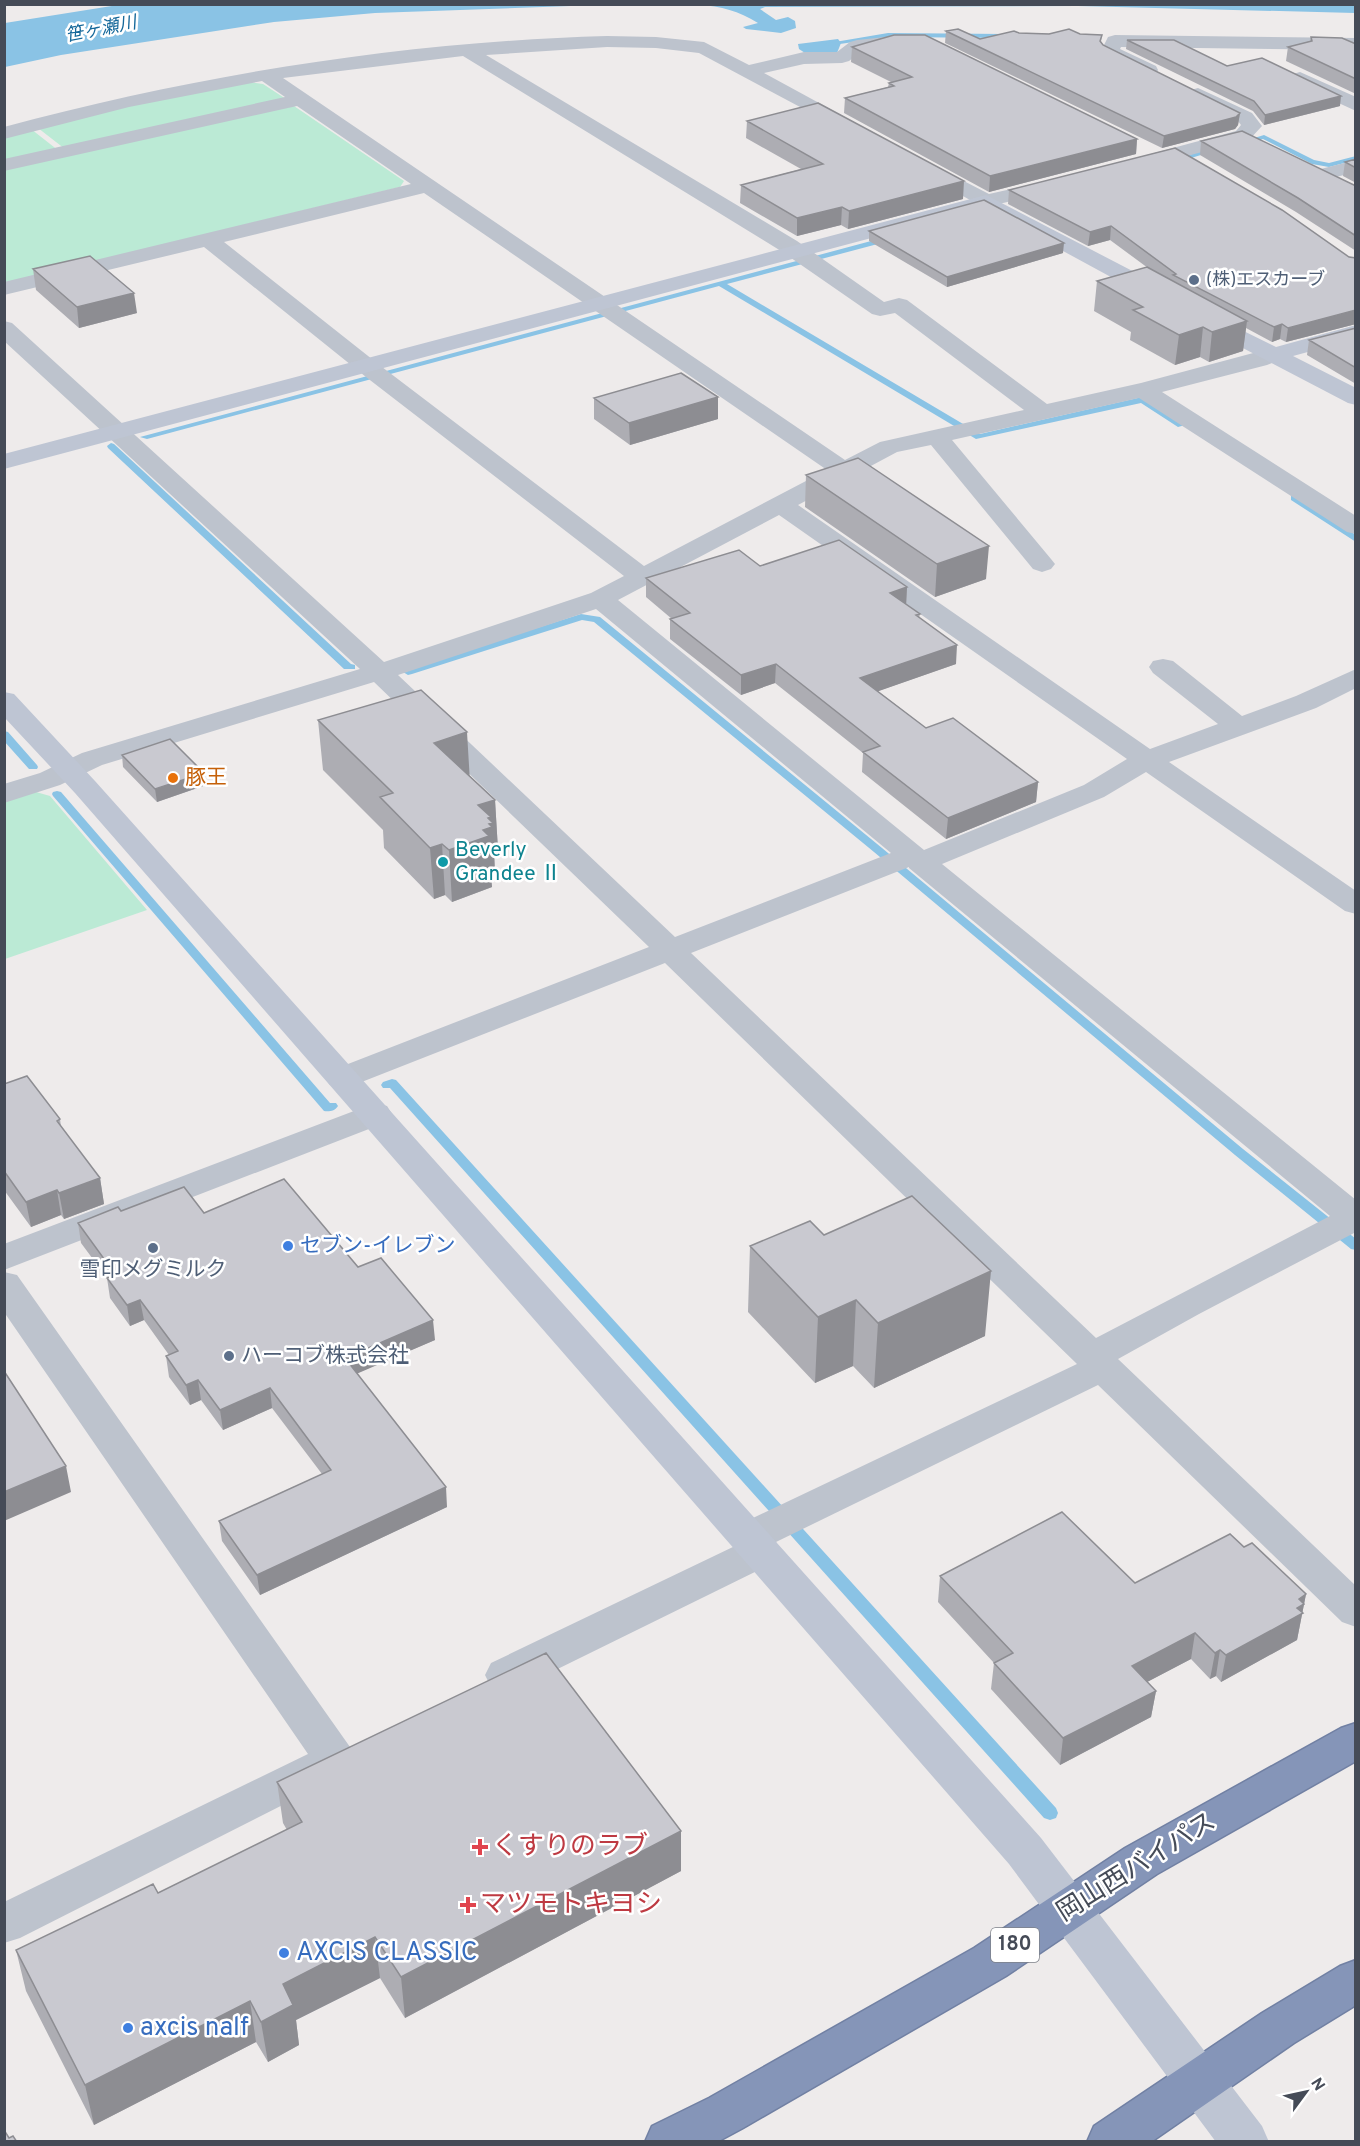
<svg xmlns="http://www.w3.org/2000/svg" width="1360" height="2146" font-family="Overpass,'Noto Sans JP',sans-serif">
<rect width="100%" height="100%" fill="#eeebeb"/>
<!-- green -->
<path fill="#bbead5" d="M248,82l15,2 23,15 -221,50 -27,-21 137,-33z
M294,106l110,75 -4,6 -395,96 -1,-115z
M31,129l28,22 -54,12v-26z
M36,792l14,4 97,114 -142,49 -1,-157z"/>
<!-- water -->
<path fill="#8ac3e5" d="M1355,4v9l-277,-7 -313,1 -5,2 16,11 12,-3 7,4 1,7 -15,5 -35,-4 -3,-2 15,-4c-20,-12 -36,-17 -60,-18z
M118,5v-1l480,1 -223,8 -101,9 -213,33 -56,12v-44z
M838,39l3,4 -4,10h-32l-6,-4 -1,-5z"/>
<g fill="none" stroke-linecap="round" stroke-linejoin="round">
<!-- stream -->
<path fill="#8ac3e5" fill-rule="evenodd" d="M888,33l118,1 3,2 -3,2 -118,-1 -62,9 -3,-2z
M1264,135l50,25 15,3 27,-7v4l-27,7 -17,-3 -49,-25 -21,6 -4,-2z
M1210,148l7,2 -42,13 -4,-2z
M886,237h3v4l-162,43 253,150 162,-37 43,28 -7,2 -37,-24 -165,36 -257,-153 -572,153 -7,-2z
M111,443l3,1 237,220 4,1v4h-11l-236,-221 -1,-2z
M1294,495l62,40v7l-65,-42v-4z
M581,614l19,3 282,231 361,301 113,90v11l-5,-1 -116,-94 -361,-303 -280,-230 -12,-2 -170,54 -4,1 -5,-3 1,-2z
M4,731l4,1 29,33 1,2 -1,2h-8l-25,-28z
M57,791l4,1 269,311h6l2,3c-3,5 -9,6 -14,5l-271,-315 -1,-2 1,-2z
M392,1079l4,1 660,728 2,5 -2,5 -6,2 -6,-2 -654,-730h-7l-2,-3 2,-3z"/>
<!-- highway casing -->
<g stroke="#7180a3" stroke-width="3">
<path id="highway" d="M1356,1723v38l-199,113 -151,102 -263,152 -26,14h-72l7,-16 57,-28 265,-150 151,-100 216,-120z
M1356,1960v45l-62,38 -143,99h-64l7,-16 168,-113 78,-47z"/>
</g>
<!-- street -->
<path fill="#bdc3cd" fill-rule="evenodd" d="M1115,35l241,3v12l-235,-3 -1,2 36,17 2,4 -2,4 -7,2 -46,-21 -2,-4 7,-14z
M607,36l49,1 48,5 45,23 55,-13h33l13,-10 7,-2 38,-4 7,2 2,4 -2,4 -40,5 -13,10 -7,2 -38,1 -40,9 90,49 3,4 -3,4 -7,2 -148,-79 -43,-5 -49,-1 -121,8 311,186 87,61 15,-4 8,2 140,104 94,-21 131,-35 8,2 3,5 -3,5 -13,5 -105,27 194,124v18l-9,-2 -208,-134 -187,42 99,119 4,5 -4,5 -9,3 -9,-3 -102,-124 -34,7 -99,53 352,244 68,-25 -65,-51 -4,-6 4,-6 10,-2 10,2 69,55 54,-20 60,-27v19l-40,20 -147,54 187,129v23l-11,-3 -199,-139 -42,25 -162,67 414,336v32l-157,82 -81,45 238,227v41l-14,-5 -244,-237 -322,157 5,9 -6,11 -254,125 -15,4 -15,-4 -6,-12 6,-12 244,-117 -5,-9 6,-11 341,-162 -412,-401 -311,122 -12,3 -12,-3 -5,-7 5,-7 319,-124 -275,-265 -272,83 -42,20 -56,18v-19l36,-11 42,-20 278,-84 -356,-328v-20l8,2 372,339 207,-69 33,-17 -258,-199 -162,-130 -200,48v-13l407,-98 -114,-78 -293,65v-12l281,-62 -23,-16 -133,26 -125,32v-12c197,-53 400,-85 603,-91zM463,56l318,195 91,63 8,2 15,-3 129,97 -144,32 -35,18 -562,-382zM424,193l403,277 -183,96 -262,-199 -158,-125zM779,515l348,244 -43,26 -160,65 -306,-250zM596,609l295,244 -216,84 -277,-262zM909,867v1l421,348 -234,122 -405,-385z
M1300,72l56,25v14l-63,-29 -3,-4 3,-4z
M1198,88l54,25 10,13 -12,13 -111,30 -7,-2 -3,-4 3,-4 104,-28 5,-6 -3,-4 -47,-23 -3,-4 3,-4z
M1356,160v12l-36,9 -7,-2 -3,-4 3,-4z
M925,161l64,33 63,-14 7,2 3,4 -3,4 -73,17 -7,-2 -61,-34 -3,-4 3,-4z
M375,1103l12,3 5,8 -5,8 -383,148v-26z
M4,1272l13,3 333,472 6,12 -6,12 -16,5 -2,4 -312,158 -16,5v-41l304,-148 -304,-442z"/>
<!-- secondary -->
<path fill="#bec5d3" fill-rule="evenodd" d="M986,195l185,96 3,5 -3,5 -8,2 -8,-2 -171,-93 -980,261v-15z
M1205,312l71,35 80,-22v14l-63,17 63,32v17l-8,-2 -151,-79 -3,-5 3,-5z
M4,692l10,2 81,87 946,1057 221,288 7,16h-53l-207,-278 -934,-1071 -71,-76z"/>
<!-- highway -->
<use href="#highway" fill="#8595b8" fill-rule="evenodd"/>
</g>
<!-- wall -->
<path fill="#adadb3" d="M946,31l34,8 39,-6 83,2 -1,7 2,3 137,68 -2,12 -3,4 -73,19 -217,-105z
M1311,37l45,7v50l-70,-33 2,-14 22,-6z
M1127,40l100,26 113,40 -76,19 -11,-14 -127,-62z
M852,47l285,92 -1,15 -147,38 -145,-79 1,-15 43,-11 1,-4 2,-1 -40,-20z
M747,121l216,78 -115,30 -7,-4 -44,11 -57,-33 1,-18 60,-16 -55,-31z
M1201,141l155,45v65l-60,-39 -96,-57z
M1356,159v24l-13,-7 2,-14z
M1009,190l347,68v66l-70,18 -6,-3 -8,3 -26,-14 -3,23 -34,11 -9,-5 -25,8 -45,-25 1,-8 -37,-21 3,-30 51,-13 -38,-28 -22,6 -80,-42z
M869,231l194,22 -116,34 -78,-46z
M33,269l104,44 -58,15 -43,-38z
M1356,328v56l-49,-29 2,-15z
M718,397v22l-88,26 -36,-26v-21z
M806,475l180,104 -51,18 -130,-90z
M760,566l147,21 -1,17 14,10 -1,4 37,46 -78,27 48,37 112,54 -2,20 -90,37 -84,-67 1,-19 -88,-70 -34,12 -71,-56v-20h2l-26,-22v-19z
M318,720l152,56 25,24 3,50 -4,1 1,23h-1v3l-3,1 1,9 -40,15 -7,-7 -11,4 -50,-51 -1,-18 -60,-60z
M122,755l84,30 -49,17 -34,-35z
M4,1084l56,35 1,8 39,51 4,26 -40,15 -3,-4 -30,12 -27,-37z
M121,1211l83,2 154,54 77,73 -78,33 90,134 -187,88 -38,-54 -3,-20 103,-47 -50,-66 -49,22 -22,-30 -11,5 -21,-28 -3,-21 3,-1 -25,-35 -14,6 -20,-28 -3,-20 -26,-35 -3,-20z
M824,1235l161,101 -111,52 -21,-22 -38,17 -67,-71 2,-66z
M1244,1547l62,47 -9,46 -76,42 -5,-6 -6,3 -19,-20 -44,23 9,9 -5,26 -91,48 -69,-76 3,-26 -56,-61 2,-26 195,7z
M277,1782l404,49v40l-276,147 -25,-40 -84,42 3,25 -31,17 -12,-20 -162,83 -68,-134 -10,-41 142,-57 129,-63 -4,-7z"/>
<!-- shaded-wall -->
<path fill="#8d8d92" d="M1341,96l-1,10 -76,19 1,-10z
M1240,113l-2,12 -3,4 -73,19 2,-12z
M1137,139l-1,15 -147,38 1,-16z
M964,181l-1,18 -115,30 1,-18z
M842,207l-1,18 -44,11v-18z
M1111,226l-1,14 -22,6 2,-14z
M1064,243l-1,10 -116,34v-10z
M134,293l3,20 -58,15 -2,-21z
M1356,310v14l-70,18 2,-14z
M1247,321l-4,30 -34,11 3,-30z
M1282,324l-2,15 -8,3 2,-15z
M1203,327l-3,30 -25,8 4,-30z
M718,397v22l-88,26 -1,-22z
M989,546l-3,33 -51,18 2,-33z
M907,587l-1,20 -16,-14z
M957,645l-1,19 -97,34 1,-20z
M776,664l-1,19 -34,12v-20z
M467,732l3,50 -36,-39z
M204,773l2,12 -49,17 -2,-13z
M1038,782l-2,20 -90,37 2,-21z
M495,800l3,50 -4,1 1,23h-1v3l-3,1 1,9 -40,15 -3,-52 29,-45z
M442,844l3,51 -11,4 -4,-51z
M100,1178l4,26 -40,15 -5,-26z
M57,1190l4,25 -30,12 -5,-25z
M991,1271l-6,65 -111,52 4,-65z
M140,1300l4,20 -14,6 -3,-21z
M856,1300l-3,66 -38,17 3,-66z
M433,1320l2,20 -88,38 -2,-20z
M198,1380l3,20 -11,5 -4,-20z
M270,1388l2,20 -49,22 -3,-20z
M66,1466l5,26 -67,29v-29z
M446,1487l1,20 -187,88 -3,-20z
M1306,1594l-9,46 -76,42 5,-27 73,-56z
M1195,1633l-4,26 -63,33 4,-26z
M1220,1650l-4,26 -6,3 5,-26z
M1156,1691l-5,26 -91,48 3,-27z
M681,1831v40l-276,147 -4,-41z
M375,1937l5,41 -84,42 3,25 -31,17 -7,-40 22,-38z
M250,2001l6,41 -162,83 -9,-40z"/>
<!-- building -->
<path fill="#c9c9d0" stroke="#8d8d92" stroke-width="1.5" d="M958,29l22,10 34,-8 5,2 30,1 20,-5 11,5 22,1 -2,6 3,4 137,68 -4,4 -72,19 -218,-105z
M894,35h31l212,104 -147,37 -145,-78 49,-12 -5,-3 23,-6 -60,-30z
M1311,37l31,1 14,6v35l-68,-32 24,-6z
M1127,40h47l53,26 35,-8 79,38 -76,19 -11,-14z
M818,103l146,78 -115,30 -7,-4 -45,11 -56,-33 82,-21 -76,-43z
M1242,131l114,55v50l-58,-38 -97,-57z
M1175,148l107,62 67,47 7,1v52l-68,18 -6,-4 -8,3 -101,-52 3,-1 -65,-48 -21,6 -81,-42z
M1356,159v9l-11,-6z
M984,200l80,43 -117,34 -78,-46z
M90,256l44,37 -57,14 -44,-38z
M1147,267l100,54 -35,11 -9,-5 -24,8 -46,-25 10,-3 -46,-26z
M1356,328v40l-47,-28z
M681,373l37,24 -89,26 -35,-25z
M858,458l131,88 -52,18 -131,-89z
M839,540l68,47 -17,6 30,21 -4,1 41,30 -97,33 66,50 27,-10 85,64 -90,36 -85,-66 17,-6 -104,-82 -35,11 -71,-56 20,-6 -44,-35 93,-28 21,16z
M421,690l46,42 -33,11 61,57 -17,5 13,12 -3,1 5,5 -4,1 3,3 -9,3 6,6 -40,14 -7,-6 -12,4 -50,-51 13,-4 -75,-73z
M170,739l34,34 -49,16 -33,-34z
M27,1076l33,43 -3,2 43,57 -41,15 -2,-3 -31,12 -22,-31v-87z
M284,1179l74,88 23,-9 52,62 -88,38 101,129 -189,88 -38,-54 112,-51 -61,-82 -50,22 -22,-30 -12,5 -20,-29 12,-5 -38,-51 -13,5 -20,-27 8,-4 -37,-51 40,-16 3,4 63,-24 20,26z
M912,1196l79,75 -113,52 -22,-23 -38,17 -68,-71 60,-25 14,14z
M4,1371l62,95 -62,26z
M1062,1512l73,71 95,-49 14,13 8,-4 54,51 -7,5 5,5 -7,4 6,5 -77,42 -6,-5 -5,3 -20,-20 -63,33 24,25 -93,47 -69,-75 19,-10 -73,-77z
M546,1653l135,178 -280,146 -26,-40 -92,47 10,21 -32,17 -11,-21 -165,84 -69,-135 137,-66 5,9 144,-71 -25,-40z
M4,2130l5,8 4,-2 4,6h-13z"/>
<!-- markers -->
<g fill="#5c6f8a" stroke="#fff" stroke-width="2">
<circle cx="1194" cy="280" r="6"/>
<circle cx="153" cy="1248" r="6"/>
<circle cx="229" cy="1356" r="6"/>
</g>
<circle fill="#e8710a" stroke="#fff" stroke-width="2" cx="173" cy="778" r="6"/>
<circle fill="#0f9aa8" stroke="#fff" stroke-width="2" cx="443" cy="862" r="6"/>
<g fill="#3f7fe0" stroke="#fff" stroke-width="2">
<circle cx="288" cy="1246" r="6"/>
<circle cx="284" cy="1953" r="6"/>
<circle cx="128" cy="2028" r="6"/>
</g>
<g fill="#e0444e" stroke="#fff" stroke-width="2">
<path d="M477 1838h6v6h6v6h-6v6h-6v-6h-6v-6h6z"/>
<path d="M465 1896h6v6h6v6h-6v6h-6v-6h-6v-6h6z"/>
</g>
<g text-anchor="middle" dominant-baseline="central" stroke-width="5" stroke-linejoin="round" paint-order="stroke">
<!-- far-water labels -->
<g font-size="18" font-style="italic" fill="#15689a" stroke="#fff">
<text transform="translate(101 30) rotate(-11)">笹ヶ瀬川</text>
</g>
<!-- far-service labels -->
<g font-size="18" fill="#4e5e75" stroke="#fff" text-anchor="start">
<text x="1206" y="280">(株)エスカーブ</text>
</g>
<!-- shield labels -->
<rect fill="#fff" stroke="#7d8189" stroke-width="1.5" x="991" y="1928" width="48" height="34" rx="4.5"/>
<g font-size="20" font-weight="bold" fill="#454b57">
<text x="1015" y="1945">180</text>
</g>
<!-- food labels -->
<g font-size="21" fill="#c56008" stroke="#fff" text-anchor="start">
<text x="185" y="778">豚王</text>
</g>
<!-- culture labels -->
<g font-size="21" fill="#0d838f" stroke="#fff" text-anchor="start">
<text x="455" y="850">Beverly<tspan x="455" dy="24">Grandee Ⅱ</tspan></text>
</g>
<!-- shop labels -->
<g font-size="21" fill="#366cbe" stroke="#fff" text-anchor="start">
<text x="300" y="1246">セブン-イレブン</text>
</g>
<!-- service labels -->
<g font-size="21" fill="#4e5e75" stroke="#fff">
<text x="153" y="1270">雪印メグミルク</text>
<text x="241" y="1356" text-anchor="start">ハーコブ株式会社</text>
</g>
<!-- near-health labels -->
<g font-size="26" fill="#be3a42" stroke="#fff" text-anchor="start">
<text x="492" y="1847">くすりのラブ</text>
<text x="480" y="1905">マツモトキヨシ</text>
</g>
<!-- near-street labels -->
<g font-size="26" fill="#454b57" stroke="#fff">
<text transform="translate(1137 1868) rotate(-32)">岡山西バイパス</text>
</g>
<!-- near-shop labels -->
<g font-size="26" fill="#366cbe" stroke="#fff" text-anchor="start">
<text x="296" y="1953">AXCIS CLASSIC</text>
<text x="140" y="2028">axcis nalf</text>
</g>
</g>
<!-- border -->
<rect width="1360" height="2146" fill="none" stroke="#454b57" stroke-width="12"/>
<!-- north arrow -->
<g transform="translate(1306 2092) rotate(57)" stroke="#ffffff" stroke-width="4.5" paint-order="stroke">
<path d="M0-4.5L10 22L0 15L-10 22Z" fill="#454b57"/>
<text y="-9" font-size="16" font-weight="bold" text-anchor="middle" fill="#454b57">N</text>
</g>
</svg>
